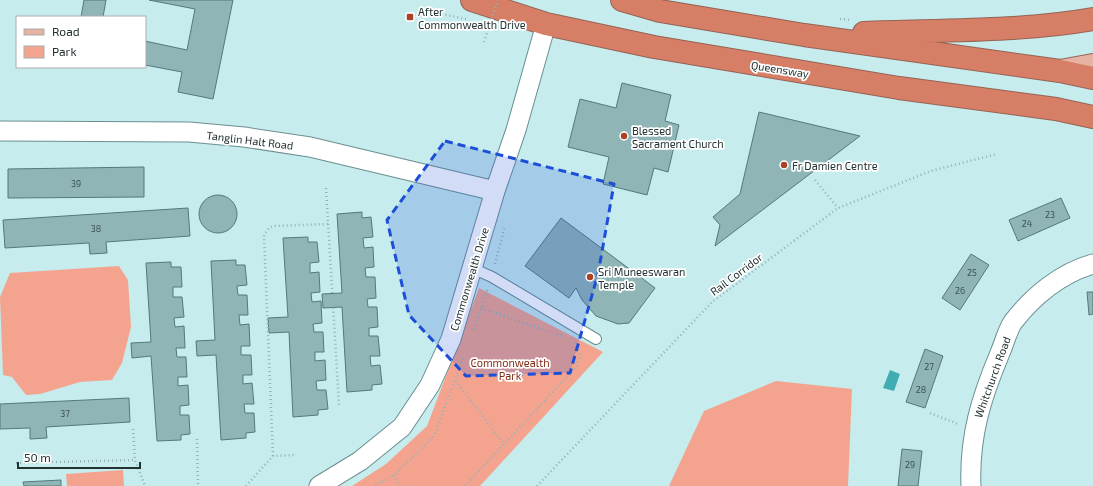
<svg xmlns="http://www.w3.org/2000/svg" width="1093" height="486" font-family="'Exo 2',sans-serif">
<rect width="100%" height="100%" fill="#c6ecee"/>
<!-- green -->
<path fill="#f4a48e" d="M119,266l9,14 3,47 -9,36 -10,17 -32,2 -40,12 -14,1 -14,-18 -9,-2 -3,-78 10,-24z
M479,288l124,64 -123,134h-128l34,-22 41,-38z
M776,381l76,8 -4,97h-179l35,-75z
M123,470l1,16h-57l-1,-12z"/>
<!-- water -->
<path fill="#41adb2" d="M890,370l10,4 -6,17 -11,-3z"/>
<!-- building -->
<path fill="#8fb5b6" stroke="#55797a" d="M84,0h22l-3,17h-22z
M149,0h84l-20,99 -35,-7 4,-20 -37,-7v-24l42,9 8,-41z
M622,83l49,12 -6,26 14,4 -11,47 -14,-4 -7,27 -44,-11 6,-27 -41,-10 12,-48 36,9z
M759,112l101,24 -145,110 5,-21 -7,-8 27,-23z
M144,167v30l-136,1v-29z
M199 214a19 19 0 1 1 38 0a19 19 0 1 1-38 0Z
M1061,198l9,20 -52,23 -9,-21z
M188,208l2,28 -84,6 1,11 -17,1 -1,-11 -84,5 -2,-28z
M362,212v6l9,-1 2,20 -10,1 1,10 9,-1 1,20 -9,1 1,9h9l1,21 -9,1 1,8h9l1,20 -9,1v8h9l2,20h-10l1,10 9,-1 2,19 -10,1v5l-25,2 -5,-85 -19,1 -1,-14 20,-1 -5,-79z
M561,218l94,70 -26,35 -11,1 -22,-8 -14,-16 -6,-12 -7,10 -44,-32z
M308,237v5h9l2,20 -9,1v10l9,-1 1,20 -9,1 1,9 9,-1 1,22 -9,1 1,8h9l1,20h-9v9l10,-1 1,20 -10,1 1,9h9l2,19 -10,1v5l-25,2 -4,-85 -20,1 -1,-15 20,-1 -5,-79z
M971,254l18,11 -29,45 -18,-12z
M236,260v5h9l2,20 -10,1 1,9h9l1,20h-9l1,10 9,-1 1,22h-9v9h10l1,20h-9v9l9,-1 2,21h-10l1,9h9l1,19 -9,1v5l-25,2 -5,-85 -19,1 -1,-15 19,-1 -4,-79z
M171,262v5h10l1,20h-9v10h9l2,20 -10,1 1,9 9,-1 1,22h-9l1,9h9l1,20h-9v9l10,-1 1,20 -9,1v9h9l1,19 -9,1v5l-24,1 -6,-85 -19,2 -1,-15 20,-1 -5,-79z
M1087,292h6v22l-4,1z
M925,349l18,7 -18,52 -19,-6z
M129,398l1,24 -84,5 1,11 -17,1v-11l-30,1v-25z
M902,449l20,2 -4,35h-20z
M61,480v6h-37l-1,-4z"/>
<g fill="none" stroke-linecap="round" stroke-linejoin="round">
<!-- lane casing -->
<g stroke="#6b8f90" stroke-width="12">
<path id="lane" d="M472,268l20,9 104,62"/>
</g>
<!-- street casing -->
<g stroke="#6b8f90" stroke-width="21">
<path id="street" d="M0,131l189,1 55,5 66,10 185,44
M319,486l41,-25 42,-34 28,-42 21,-46 44,-148 21,-61 30,-106
M971,486c-2,-49 10,-88 29,-133 4,-9 7,-22 13,-31 20,-26 48,-49 80,-58"/>
</g>
<!-- primary casing -->
<g stroke="#976354" stroke-width="24">
<path id="primary" d="M1060,71l33,-6"/>
</g>
<!-- highway casing -->
<g stroke="#976354" stroke-width="24">
<path id="highway" d="M472,0l74,24 108,23 245,41 157,21 37,8
M622,0l38,11 144,24 256,36 33,7
M864,33c75,-3 154,-1 229,-14"/>
</g>
<!-- path -->
<path stroke="#94b3b5" stroke-width="2.5" stroke-dasharray="1 3" stroke-linecap="butt" d="M422,10l44,9
M840,19l11,1
M815,180l23,28
M326,188l13,217
M495,264l10,-38
M481,308l81,28
M474,329l14,-41
M456,381l48,63
M930,413l28,11
M133,429l2,31 10,26
M197,439l1,47
M273,456l-9,-221 6,-8 5,-1 53,-2
M16,463l119,-3
M394,475l6,11
M246,486l27,-30 22,-1
M375,486l19,-11 40,-39 30,-80
M465,486l112,-120 3,-12 -5,-11
M537,486l175,-184 126,-94 93,-37 66,-17"/>
<!-- lane -->
<use href="#lane" stroke="#fff" stroke-width="10"/>
<!-- street -->
<use href="#street" stroke="#fff" stroke-width="19"/>
<!-- primary -->
<use href="#primary" stroke="#e6b2a3" stroke-width="22"/>
<!-- highway -->
<use href="#highway" stroke="#d67e66" stroke-width="22"/>
<!-- path-bridge -->
<path stroke="#94b3b5" stroke-width="2.5" stroke-dasharray="1 3" stroke-linecap="butt" d="M484,42l14,-42"/>
</g>
<!-- marked area -->
<path fill="#1d4ed8" fill-opacity="0.2" stroke="#1d4ed8" stroke-width="3" stroke-dasharray="8 5" stroke-linejoin="round" d="M445,141l169,43 -16,90 -28,99 -104,3 -57,-61 -22,-95z"/>
<!-- markers -->
<g fill="#ab4225" stroke="#fff" stroke-width="1.5">
<rect x="406" y="13" width="8" height="8" rx="2"/>
<circle cx="624" cy="136" r="4"/>
<circle cx="784" cy="165" r="4"/>
<circle cx="590" cy="277" r="4"/>
</g>
<g text-anchor="middle" dominant-baseline="central" stroke-width="3.5" stroke-linejoin="round" paint-order="stroke">
<!-- number labels -->
<g font-size="9" fill="#3d5253">
<text x="76" y="183">39</text>
<text x="1050" y="214">23</text>
<text x="1027" y="223">24</text>
<text x="96" y="228">38</text>
<text x="972" y="272">25</text>
<text x="960" y="290">26</text>
<text x="929" y="366">27</text>
<text x="921" y="389">28</text>
<text x="65" y="413">37</text>
<text x="910" y="464">29</text>
</g>
<!-- poi labels -->
<g font-size="11" fill="#223132" stroke="#fff" text-anchor="start">
<text x="418" y="11">After<tspan x="418" dy="13">Commonwealth Drive</tspan></text>
<text x="632" y="130">Blessed<tspan x="632" dy="13">Sacrament Church</tspan></text>
<text x="792" y="165">Fr Damien Centre</text>
<text x="598" y="271">Sri Muneeswaran<tspan x="598" dy="13">Temple</tspan></text>
</g>
<!-- street labels -->
<g font-size="11" fill="#223132" stroke="#fff">
<text transform="translate(780 69) rotate(9)">Queensway</text>
<text transform="translate(250 140) rotate(7)">Tanglin Halt Road</text>
<text transform="translate(736 274) rotate(-37)">Rail Corridor</text>
<text transform="translate(469 279) rotate(-73)">Commonwealth Drive</text>
<text transform="translate(992 377) rotate(-70)">Whitchurch Road</text>
</g>
<!-- park labels -->
<g font-size="11" fill="#812d15" stroke="#fff">
<text x="510" y="362">Commonwealth<tspan x="510" dy="13">Park</tspan></text>
</g>
</g>
<!-- legend -->
<rect x="16" y="16" width="130" height="52" fill="#ffffff" stroke="#a7adad"/>
<rect x="24" y="29" width="20" height="6" fill="#e6b2a3" stroke="#a7adad"/>
<text x="52" y="36" font-size="12" fill="#223132">Road</text>
<rect x="24" y="46" width="20" height="12" fill="#f4a48e" stroke="#a7adad"/>
<text x="52" y="56" font-size="12" fill="#223132">Park</text>
<!-- scale -->
<path d="M18 462v6h122v-6" fill="none" stroke="#223132" stroke-width="2"/>
<text x="24" y="462" font-size="12" fill="#223132" stroke="#ffffff" stroke-width="3" paint-order="stroke">50 m</text>
</svg>
